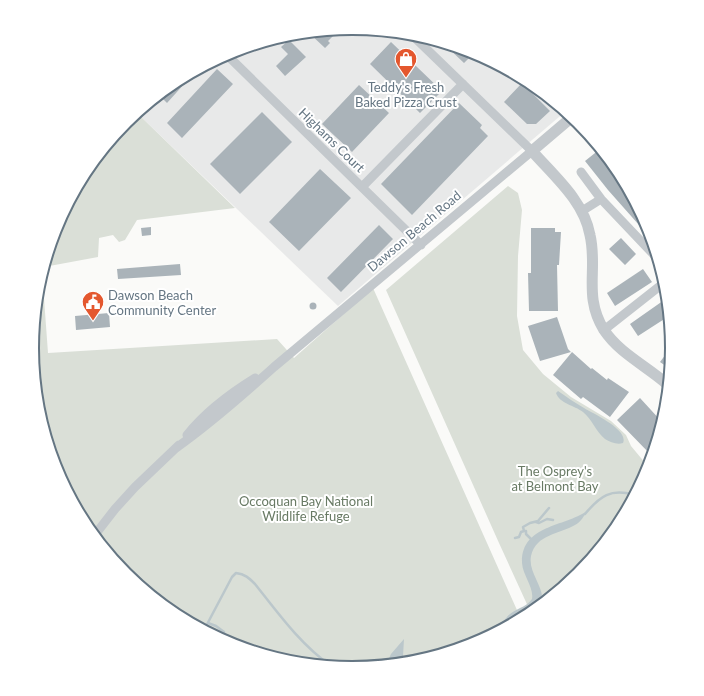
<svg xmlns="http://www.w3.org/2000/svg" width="704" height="696" font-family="Lato,sans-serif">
<rect width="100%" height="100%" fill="#fafaf8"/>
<!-- built -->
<path fill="#e8e9e9" d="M352,28l63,6 60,18 55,30 36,29 -228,195 -201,-193 37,-31 56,-30 60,-18z"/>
<!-- green -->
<path fill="#dadfd7" d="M137,113l98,95 -98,12 -12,20 -6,2 -6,-7 -14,3 -1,19 -54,10 12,-42 30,-55 40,-48z
M508,186l10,7 4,17 -4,46 -1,60 6,34 20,24 28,23 40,24 15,14 5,11 15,18 1,8 -29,54 -40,48 -47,39 -32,-70 -113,-253z
M42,271l6,82 229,-14 17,19 79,-70 148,331 -47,25 -60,18 -62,6 -65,-7 -58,-17 -55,-30 -48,-40 -40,-48 -30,-56 -18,-60 -6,-62 6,-63z"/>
<!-- water -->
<path fill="#bbc7cb" d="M558,391c9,6 17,12 26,17 10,6 45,22 39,35 -6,2 -13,-1 -18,-4 -9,-7 -13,-20 -22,-27 -9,-7 -23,-8 -27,-19z
M587,511c-3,5 -6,11 -12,14 -15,9 -39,9 -44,31 -3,17 13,30 11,45 -8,9 -26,19 -38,21 5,-13 20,-12 28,-23 2,-12 -9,-23 -10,-36 -1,-38 42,-36 65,-52z
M404,639l-1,17 4,2 3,4 -24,3 5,-11z"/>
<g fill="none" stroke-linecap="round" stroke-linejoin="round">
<!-- stream -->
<path stroke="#bbc7cb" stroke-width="2.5" d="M585,514c15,-18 26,-26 49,-19
M536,522l3,1 8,-4 6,1
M515,538l4,-1 2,-5 3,-1
M532,540l-6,-6v-3h-2l-1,-4 7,-4 8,-2 11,-13
M208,623l8,3 8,6v4l5,8
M204,630l28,-53 4,-4c9,1 13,5 19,11 23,29 45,60 76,82
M495,633l11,-13"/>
</g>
<!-- building -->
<path fill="#aab3b9" d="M329,30l5,5 -6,6 2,2 -5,5 -17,-16z
M289,40l17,17 -21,19 -9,-10 12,-12 -7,-7z
M391,42l51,49 -22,22 -50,-49z
M443,43l32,9 -11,11z
M217,69l16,15 -51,54 -15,-15z
M180,79l5,4 -18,20 -8,-8z
M522,83l28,28 -14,13h-9l-23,-22z
M359,85l30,28 -37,39 -30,-28z
M459,103l23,22 -2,3 8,8 -76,79 -31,-31z
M262,112l30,30 -52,52 -30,-30z
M600,149l18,21 27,50 -6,5 -31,-35 -23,-29z
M320,169l31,29 -52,53 -30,-29z
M379,225l14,14 -52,53 -14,-14z
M151,227v8l-9,1 -1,-8z
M531,228h24v4h6l-2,33h-2l1,46h-29l-1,-38h3z
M621,238l15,16 -11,11 -16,-16z
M180,264l1,11 -63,4 -1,-10z
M643,269l9,13 -37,24 -8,-13z
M667,298l2,18 -31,20 -8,-12z
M309.5 306a3.5 3.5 0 1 1 7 0a3.5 3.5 0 1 1-7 0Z
M109,313l1,14 -34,3 -1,-14z
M557,317l11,32 3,3 -31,9 -12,-35z
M672,346v2l-2,21 -10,-7z
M572,352l19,17 1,-1 15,12 1,-2 21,14 -19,25 -27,-20 -2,2 -28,-24z
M640,398l22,24 -10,34 -35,-36z"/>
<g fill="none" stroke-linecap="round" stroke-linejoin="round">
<!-- minor -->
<path stroke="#c3c8cc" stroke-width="9" d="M226,54l195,191
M581,172l20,27
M362,187l101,-103
M582,211l19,-12 56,59
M604,330l61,-48
M187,435c19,-24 42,-41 68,-57
M176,448c34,-24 67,-53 98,-81l258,-216 -121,-117
M94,536l21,-27 20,-22 44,-42"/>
<!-- tertiary -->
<path stroke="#c3c8cc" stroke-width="11" d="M572,117l-40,34c22,25 52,50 58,84 8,34 -7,61 14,95 16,24 43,36 64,55"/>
</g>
<!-- icons -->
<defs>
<g id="shop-pin" transform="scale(1.15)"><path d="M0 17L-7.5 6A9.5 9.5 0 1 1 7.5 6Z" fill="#e4572e" stroke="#fff"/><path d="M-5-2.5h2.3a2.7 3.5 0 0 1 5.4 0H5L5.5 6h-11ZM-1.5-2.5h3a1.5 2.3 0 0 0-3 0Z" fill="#fff"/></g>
<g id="civic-pin" transform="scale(1.15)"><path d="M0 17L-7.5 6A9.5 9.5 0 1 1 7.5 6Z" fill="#e4572e" stroke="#fff"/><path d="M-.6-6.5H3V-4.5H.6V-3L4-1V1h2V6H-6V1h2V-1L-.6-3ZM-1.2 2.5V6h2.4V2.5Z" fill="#fff"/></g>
</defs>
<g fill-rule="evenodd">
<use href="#shop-pin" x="406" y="59"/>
<use href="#civic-pin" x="93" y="302"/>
</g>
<g text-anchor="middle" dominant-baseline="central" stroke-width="4" stroke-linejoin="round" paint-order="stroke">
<!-- poi labels -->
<g font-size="13" fill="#657683" stroke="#fff">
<text x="406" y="87">Teddy's Fresh<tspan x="406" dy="15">Baked Pizza Crust</tspan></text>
<text x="108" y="295" text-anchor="start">Dawson Beach<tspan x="108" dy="15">Community Center</tspan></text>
</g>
<!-- street labels -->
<g font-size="13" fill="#657683" stroke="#fff">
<text transform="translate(332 140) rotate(44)">Highams Court</text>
<text transform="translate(414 231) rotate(-40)">Dawson Beach Road</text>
</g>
<!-- park labels -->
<g font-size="13" fill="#687a64" stroke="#fff">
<text x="555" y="471">The Osprey's<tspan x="555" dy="15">at Belmont Bay</tspan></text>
<text x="306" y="501">Occoquan Bay National<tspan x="306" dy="15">Wildlife Refuge</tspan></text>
</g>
</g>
<!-- crop -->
<path d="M0 0H704V696H0ZM39 348a313 313 0 1 1 626 0a313 313 0 1 1-626 0Z" fill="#fff" fill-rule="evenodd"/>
<path fill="none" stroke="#657683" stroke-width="2" d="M39 348a313 313 0 1 1 626 0a313 313 0 1 1-626 0Z"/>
</svg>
